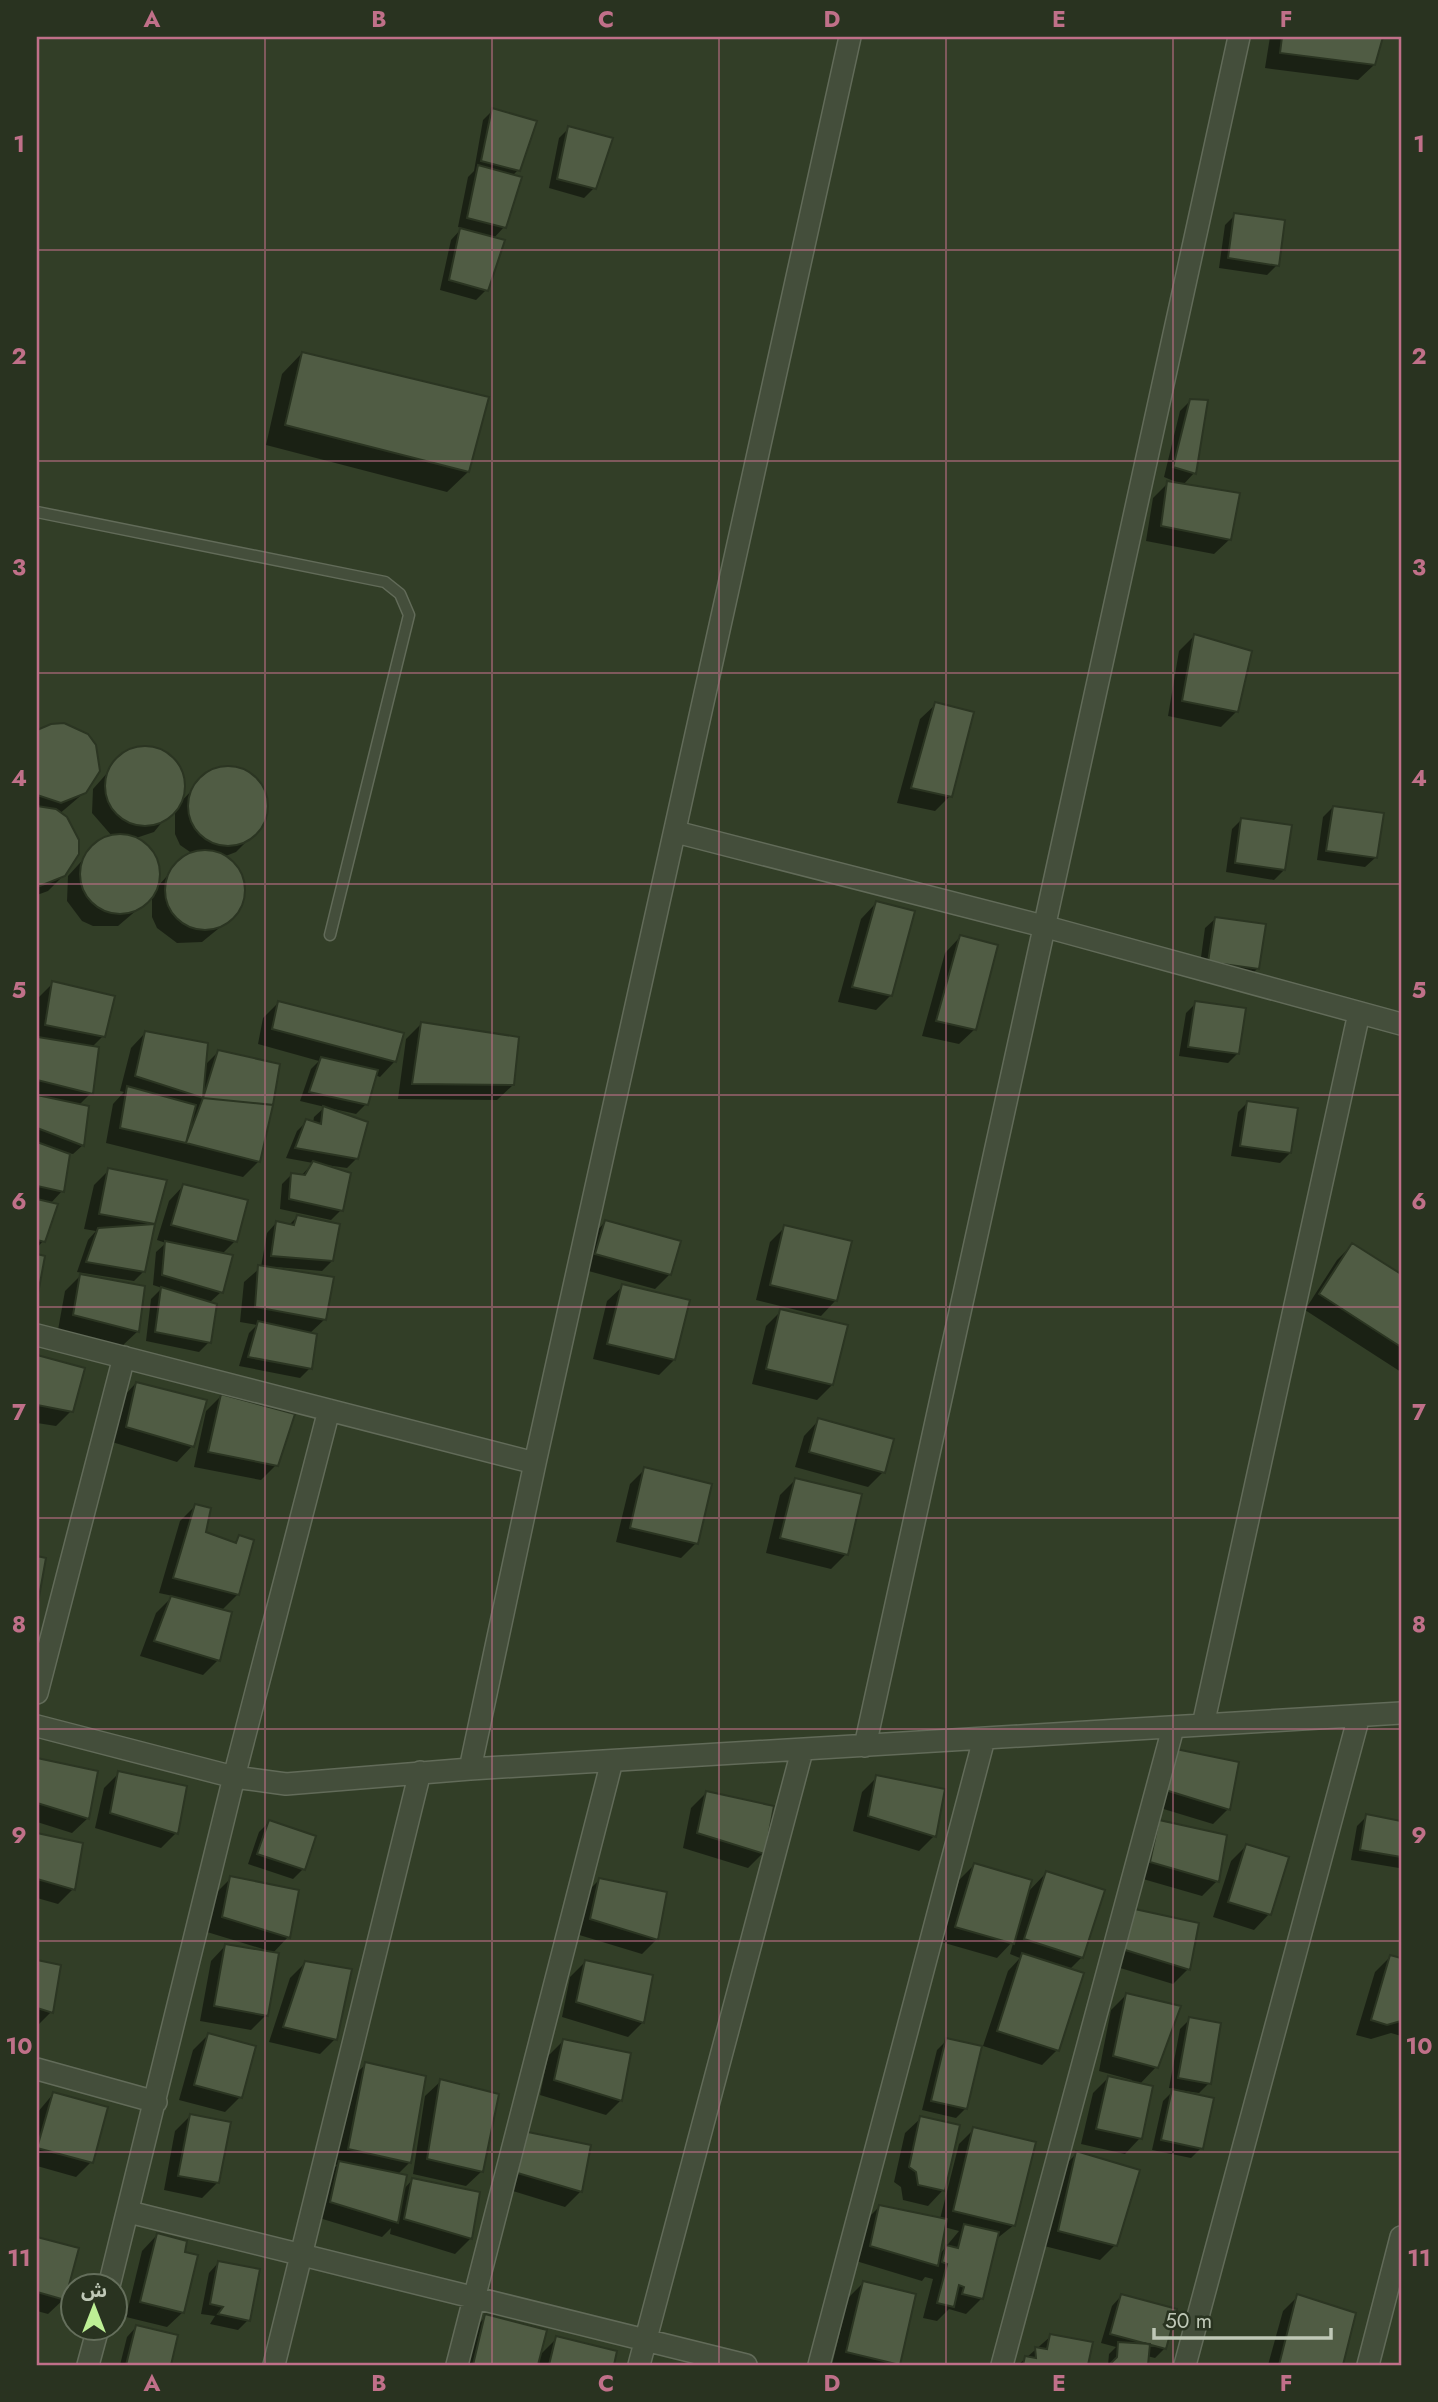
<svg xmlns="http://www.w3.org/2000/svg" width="1438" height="2402" font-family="Jost,'Noto Sans Arabic',sans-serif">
<rect width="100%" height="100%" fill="#323e27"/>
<!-- shadow -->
<path fill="#0007" fill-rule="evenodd" d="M1270,37h111l-7,28 -16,15 -93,-12z
M493,110l25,60 -6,6 -8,51 -11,12 -7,51 -10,10 -36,-10 11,-50 11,-12 -4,-1 10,-50 6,-6 9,-51z
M569,128l25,60 -10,10 -35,-10 10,-50z
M1235,215l42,50 -10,10 -48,-7 6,-43z
M302,353l166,119 -21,20 -181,-47 16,-71z
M1190,401l4,72 -11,12 -19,-8 16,-66z
M1168,483l62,56 -16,15 -68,-13 7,-43z
M1194,636l43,75 -16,16 -53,-11 11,-65z
M936,704l14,92 -15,15 -38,-8 23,-84z
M51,726l25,2 19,18 -10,46 -27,23 6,60 -16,16 -11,4v-162z
M136,749l25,2 19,18 3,25 -5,11 29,-31 12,-5 25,3 18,17 3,25 -13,22 -16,16 -13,5 16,16 3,25 -13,22 -27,22 -25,1 -20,-15 -5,-11v-26l-7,12 -27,23h-25l-11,-5 -15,-20 1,-25 32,-35 12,-5 -20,-23 1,-24 32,-36zM175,806v28l5,11 13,9 -9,3 -25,28 -4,-29 -19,-18 18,-6z
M1333,807l42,51 -10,9 -48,-7 6,-43z
M1242,819l42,51 -10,10 -48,-8 6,-43z
M876,903l15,92 -15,15 -38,-8 23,-83z
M1215,919l42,50 -10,10 -48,-7 6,-44z
M960,937l15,92 -16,15 -37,-8 23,-83z
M53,983l50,53 -12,12v45l-13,13 5,39 -10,9 -5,-1 -6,38 -12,13 -7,37 -6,7v-245l1,-5z
M278,1003l117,58 -15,16 -5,-2 -9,29 -10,10 -22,-5 23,49 -10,10 -21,-3 15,45 -10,10 -51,-11 2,-25 10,-10 9,2 12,-13 -27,-5 11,-27 10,-10 6,2 1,-6 11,-10 -25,-6 11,-32 8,-8 -61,-17 5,-26z
M1196,1003l42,50 -10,10 -49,-7 7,-43z
M421,1024l92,61 -16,15 -99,-1 8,-60z
M146,1032l58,34 14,-14 60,13 -20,97 -15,15 -137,-34 7,-39 11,-12 -4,-1 11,-43z
M1248,1102l42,51 -10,10 -49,-7 7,-44z
M109,1170l44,54 -9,47 -10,10 -57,-9 11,-32 8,-9 -12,-2 10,-44z
M184,1185l51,56 -13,13 -1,38 -12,11v39l-10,10 -53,-11 5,-42 11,-11 -9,-3 3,-33 10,-9 -9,-3 12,-39z
M297,1217l35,44 -10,10 -46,-4 49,52 -16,15 1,34 -10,10 -61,-12 10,-33 8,-8 -17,-3 4,-40 17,-15 6,-34 9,-10 12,3z
M605,1222l65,52 -15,15 -74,-20 9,-31z
M785,1227l51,73 -15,16 -65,-16 14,-58z
M1352,1245l49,31v96l-96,-62 32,-50z
M80,1276l58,55 -16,15 -64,-16 7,-39z
M623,1286l51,74 -15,15 -66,-16 14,-58z
M781,1311l51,74 -15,15 -65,-16 14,-58z
M37,1356l45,13 -11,42 -15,15 -19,-3z
M136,1383l56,63 -15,16 -65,-20 9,-43z
M221,1396l55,69 -15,15 -67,-13 12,-56z
M819,1420l64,52 -15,15 -73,-20 9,-31z
M645,1469l51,74 -15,15 -65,-16 14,-58z
M795,1480l51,74 -15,15 -65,-16 14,-58z
M195,1506l9,27 29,11 7,-7 -2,57 -17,17 -3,49 -15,15 -63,-19 16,-43 17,-17 -14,-3 21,-72z
M37,1760l59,12 -8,46 -16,15 -35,-11z
M1156,1765l72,44 -15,15 -66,-20z
M119,1773l57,60 -15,15 -66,-20 9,-40z
M877,1777l57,59 -15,15 -66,-20 9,-39z
M706,1793l57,60 -15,15 -65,-20 8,-40z
M1367,1816l34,6 -2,46 -48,-8 6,-34z
M269,1822l34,47 -10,10 -45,-15 11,-32z
M1159,1822l58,59 -15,15 -66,-19 8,-40z
M37,1834l44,10 -8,45 -15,15 -21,-6z
M1246,1846l41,12 -18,56 -15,16 -41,-13 18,-56z
M974,1865l53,28 19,-20 36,84 -13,13 -12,80 -15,15 -59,-19 25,-75 12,-13 -10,-4 4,-14 -17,18 -56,-16 18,-62z
M231,1878l57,59 -16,17 -6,61 -15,15 -51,-9 11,-60 15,-16 39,8 1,-3 -59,-18 9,-39z
M599,1880l58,59 -15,15 -66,-20 8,-39z
M1131,1910l57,59 -15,15 -66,-20z
M1390,1957l11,3v76l-10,-3 -20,6 -15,-4 19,-63z
M37,1962l22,5 -8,45 -14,14z
M585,1962l58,60 -15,15 -66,-20 8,-40z
M305,1963l30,76 -15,15 -51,-12 21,-64z
M1126,1995l30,72 -17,18 1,53 -15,16 -44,-10 12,-51 15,-15 23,5 1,-3 -33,-9 12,-61z
M1190,2019l19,64 -10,10 -20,-3 22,58 -10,10 -39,-8 11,-49 12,-12 -6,-1 11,-59z
M208,2035l32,62 -15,15 -46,-12 14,-50z
M947,2040l19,68 -10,10 -34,-8 15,-60z
M563,2041l58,59 -15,15 -66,-20 8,-39z
M366,2064l58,13 -15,86 -12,12 6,15 10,-11 65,14 -8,46 -15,15 -65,-20 1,-6 -9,9 -66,-20 8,-39 13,-13 -3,-1 16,-85z
M441,2081l41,90 -16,15 -53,-12 12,-78z
M53,2094l38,68 -15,15 -39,-11v-53z
M190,2116l27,67 -15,15 -38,-8 11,-59z
M921,2118l22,72 -15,16 -25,-6 -2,-13 -7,-5 11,-49z
M974,2129l40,96 -19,15 -13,58 -16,16 -17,-5 -12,12 -14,-3 10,-39 -8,-2 -3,4 -66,-20 8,-39 16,-16 60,13 19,-75zM944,2227l15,4 -20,24z
M508,2148l72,44 -15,15 -65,-20z
M1077,2153l38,92 -15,15 -56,-14 18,-78z
M157,2235l26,77 -16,15 -41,-10 16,-66z
M37,2238l40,11 -13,50 -16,15 -11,-3z
M218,2263l30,57 -10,10 -28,-6 5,-8 -14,-2 8,-41z
M863,2283l35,81 -1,1h-65l16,-67z
M1121,2296l44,52 -10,10 -8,-2 -1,9h-38l1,-11 7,-7 -15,-4 11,-37z
M1298,2296l56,18 -13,51h-73l15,-54z
M486,2316l53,40 18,-18 58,14 -3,13h-150l9,-33z
M136,2327l40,10 -7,28h-49l7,-28z
M1051,2336l40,8 -5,21h-68z"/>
<!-- building -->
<path fill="#505c44" stroke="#2b3522" stroke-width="2" d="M1282,37h101l-8,28 -95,-12z
M492,108l45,13 -17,50 -39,-10z
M568,126l45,12 -17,51 -39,-10z
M478,165l44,12 -16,51 -39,-10z
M1234,213l51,7 -6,46 -51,-8z
M460,228l45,12 -17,51 -39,-11z
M302,352l187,45 -20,75 -184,-47z
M1190,399l18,1 -12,74 -23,-7z
M1167,481l73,12 -9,47 -70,-14z
M1194,634l58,17 -14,61 -56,-11z
M935,702l39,10 -22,85 -41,-9z
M64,723l24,11 8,11 4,26 -14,22 -25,10 -24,-8v-65l14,-6z
M105 786a40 40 0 1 1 80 0a40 40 0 1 1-80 0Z
M188 806a40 40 0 1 1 80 0a40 40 0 1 1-80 0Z
M37,806l19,3 11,8 12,23v14l-14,22 -25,10 -3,-1z
M1333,806l51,7 -7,45 -51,-7z
M1241,818l51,7 -7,45 -50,-7z
M80 874a40 40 0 1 1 80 0a40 40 0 1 1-80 0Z
M165 890a40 40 0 1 1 80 0a40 40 0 1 1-80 0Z
M876,901l39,10 -23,85 -40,-9z
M1215,917l51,7 -7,45 -51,-7z
M960,935l38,10 -22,85 -40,-9z
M52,981l63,15 -10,41 -60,-12z
M278,1001l126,32 -8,29 -124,-33z
M1195,1001l51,7 -7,46 -51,-7z
M421,1022l98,15 -5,48 -102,-1z
M145,1031l63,12 -5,55 -68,-22z
M38,1037l61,10 -6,47 -56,-14z
M218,1050l62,14 -7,41 -70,-7z
M321,1057l57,13 -10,35 -59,-13z
M127,1086l69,19 -10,38 -66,-15z
M37,1095l52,11 -5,40 -47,-18z
M203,1098l70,7 -13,57 -74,-19z
M1247,1101l51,7 -7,45 -51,-7z
M323,1106l45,16 -10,37 -63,-11 11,-29 15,5z
M37,1142l33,12 -6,38 -27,-6z
M313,1161l38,12 -8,38 -54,-12 2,-26 14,2z
M108,1168l59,12 -12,44 -56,-10z
M183,1184l65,16 -11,42 -66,-17z
M37,1199l21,5 -13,38 -8,-2z
M297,1215l43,9 -7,37 -62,-5 5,-35 18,4z
M605,1220l76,21 -10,34 -76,-21z
M155,1224l-10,48 -59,-10 12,-34z
M784,1225l68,16 -15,60 -67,-16z
M165,1241l68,14 -10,38 -61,-18z
M1352,1243l49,31v73l-82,-53z
M37,1254l8,2 -8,43z
M258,1265l76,12 -8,43 -71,-13z
M80,1274l65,12 -6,46 -66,-17z
M622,1284l68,16 -15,60 -68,-16z
M161,1287l56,17 -6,39 -56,-11z
M780,1309l68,16 -15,60 -67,-16z
M258,1321l59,13 -5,35 -64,-12z
M37,1355l48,13 -12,44 -36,-7z
M136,1382l71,18 -13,47 -68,-20z
M221,1394l74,20 -17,52 -70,-14z
M818,1418l76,21 -9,34 -76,-21z
M644,1467l68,17 -14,60 -68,-16z
M795,1478l67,16 -14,61 -68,-17z
M195,1504l16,4 -5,24 30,11 3,-8 15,5 -15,55 -66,-17z
M37,1556l9,2 -9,50z
M171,1596l61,16 -12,49 -66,-20z
M1171,1748l68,14 -9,48 -68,-21z
M37,1758l61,13 -9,48 -52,-16z
M118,1771l69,15 -9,48 -68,-21z
M876,1775l69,14 -9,48 -68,-21z
M706,1791l68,15 -9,48 -68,-21z
M1366,1814l35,7v36l-41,-7z
M269,1820l47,16 -11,34 -48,-16z
M1159,1820l68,15 -8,47 -69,-20z
M37,1833l46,10 -8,47 -38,-11z
M1246,1844l43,13 -18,58 -43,-13z
M974,1863l58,17 -18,64 -59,-17z
M1046,1871l59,19 -22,68 -59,-19z
M230,1876l69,14 -9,48 -68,-21z
M599,1878l68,14 -9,48 -68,-21z
M1130,1908l69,15 -9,47 -68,-21z
M225,1944l54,9 -11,63 -54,-10z
M1022,1953l62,20 -25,78 -62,-20z
M1390,1955l11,3v63l-14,4 -16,-5z
M37,1960l24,5 -8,48 -16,-5z
M585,1960l68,15 -9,48 -68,-21z
M305,1961l47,8 -15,71 -54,-13z
M1126,1993l55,13 -23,62 -45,-12z
M1189,2017l32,6 -10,61 -33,-6z
M208,2033l48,13 -14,52 -48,-13z
M946,2038l36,8 -15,63 -36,-8z
M563,2039l68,14 -9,48 -68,-21z
M365,2062l61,14 -15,87 -63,-14z
M1108,2076l45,10 -11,53 -46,-10z
M440,2079l59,15 -16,78 -56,-13z
M1172,2089l42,9 -11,51 -42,-9z
M53,2092l55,15 -15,56 -56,-15z
M190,2114l41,8 -12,61 -41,-7z
M920,2116l40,9 -15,66 -27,-6 -2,-13 -7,-5z
M973,2127l63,15 -21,84 -62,-15z
M523,2131l68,14 -9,47 -68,-20z
M1076,2151l64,19 -23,76 -59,-15z
M339,2161l68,14 -9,48 -68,-21z
M412,2178l68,14 -8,47 -68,-20z
M879,2205l68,14 -9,47 -68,-20z
M964,2224l35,8 -16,67 -21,-5 2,-7 -5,-2 -5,22 -17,-4 10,-39 -5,-2 4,-17 12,3z
M157,2233l30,8 -2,11 13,3 -14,58 -44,-11z
M37,2237l42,11 -14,52 -28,-8z
M218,2261l42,8 -10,52 -32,-7 5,-7 -13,-3z
M863,2281l53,13 -16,71 -54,-13z
M1121,2294l56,15 -11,40 -56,-15z
M1297,2294l59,19 -13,52h-64z
M485,2314l62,16 -9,35h-65z
M136,2325l42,10 -7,30h-45z
M1050,2334l43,8 -5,23h-65l2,-9 11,2 -1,-11 12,2z
M556,2336l61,15 -3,14h-65z
M1118,2342l32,2 -2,21h-39l8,-8z"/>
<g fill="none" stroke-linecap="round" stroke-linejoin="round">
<!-- service casing -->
<g stroke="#626b59" stroke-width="13">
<path id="service" d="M37,512l348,70 15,12 9,21 -79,320"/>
</g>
<!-- minor casing -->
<g stroke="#626b59" stroke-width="24">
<path id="minor" d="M676,832l367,94 358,98
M37,1335l498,128
M37,1693l87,-336
M1203,1725l156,-712
M37,1726l197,51 52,7 184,-15 931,-56
M865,1746l374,-1709
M470,1769l65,-306 315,-1426
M37,2069l119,33
M129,2212l617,153
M109,2286l125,-509 95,-367
M88,2365l10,-37
M274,2365l146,-593
M457,2365l155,-604
M639,2365l163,-614
M819,2365l165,-626
M1002,2365l171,-637
M1185,2365l174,-649
M1368,2365l33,-128"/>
</g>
<!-- service -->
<use href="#service" stroke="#444e3b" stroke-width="10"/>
<!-- minor -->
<use href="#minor" stroke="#444e3b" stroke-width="21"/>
</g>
<!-- grid -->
<path fill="none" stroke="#c07089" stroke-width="2" stroke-opacity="0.55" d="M265,37v2328M492,37v2328M719,37v2328M946,37v2328M1173,37v2328M37,250h1364M37,461h1364M37,673h1364M37,884h1364M37,1095h1364M37,1307h1364M37,1518h1364M37,1729h1364M37,1941h1364M37,2152h1364"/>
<!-- border -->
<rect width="1438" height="2402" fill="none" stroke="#293320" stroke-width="77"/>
<!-- north arrow -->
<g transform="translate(94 2307)"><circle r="33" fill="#293320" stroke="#656f5c" stroke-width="2"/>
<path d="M0-5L12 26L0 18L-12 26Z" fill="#bdef95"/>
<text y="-10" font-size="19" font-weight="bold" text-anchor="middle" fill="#bfc8b7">ش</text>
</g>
<!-- scale -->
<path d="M1154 2328v10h177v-10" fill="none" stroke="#bfc8b7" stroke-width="3.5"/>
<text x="1165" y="2328" font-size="21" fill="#bfc8b7" stroke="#293320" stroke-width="5" paint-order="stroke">50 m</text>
<rect x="38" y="38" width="1362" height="2326" fill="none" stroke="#c07089" stroke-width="2.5"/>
<g font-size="23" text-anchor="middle" font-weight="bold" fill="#c07089">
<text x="152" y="27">A</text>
<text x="379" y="27">B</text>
<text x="606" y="27">C</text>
<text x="832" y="27">D</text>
<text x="1059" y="27">E</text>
<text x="1286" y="27">F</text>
<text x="19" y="152">1</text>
<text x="1419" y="152">1</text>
<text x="19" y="364">2</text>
<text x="1419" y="364">2</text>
<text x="19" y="575">3</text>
<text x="1419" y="575">3</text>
<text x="19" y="786">4</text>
<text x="1419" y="786">4</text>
<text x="19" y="998">5</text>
<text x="1419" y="998">5</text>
<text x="19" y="1209">6</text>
<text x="1419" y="1209">6</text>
<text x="19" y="1420">7</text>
<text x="1419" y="1420">7</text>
<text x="19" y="1632">8</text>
<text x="1419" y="1632">8</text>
<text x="19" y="1843">9</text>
<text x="1419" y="1843">9</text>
<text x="19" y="2054">10</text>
<text x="1419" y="2054">10</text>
<text x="19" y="2266">11</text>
<text x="1419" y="2266">11</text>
<text x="152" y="2391">A</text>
<text x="379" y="2391">B</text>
<text x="606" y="2391">C</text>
<text x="832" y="2391">D</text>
<text x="1059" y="2391">E</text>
<text x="1286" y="2391">F</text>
</g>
</svg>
